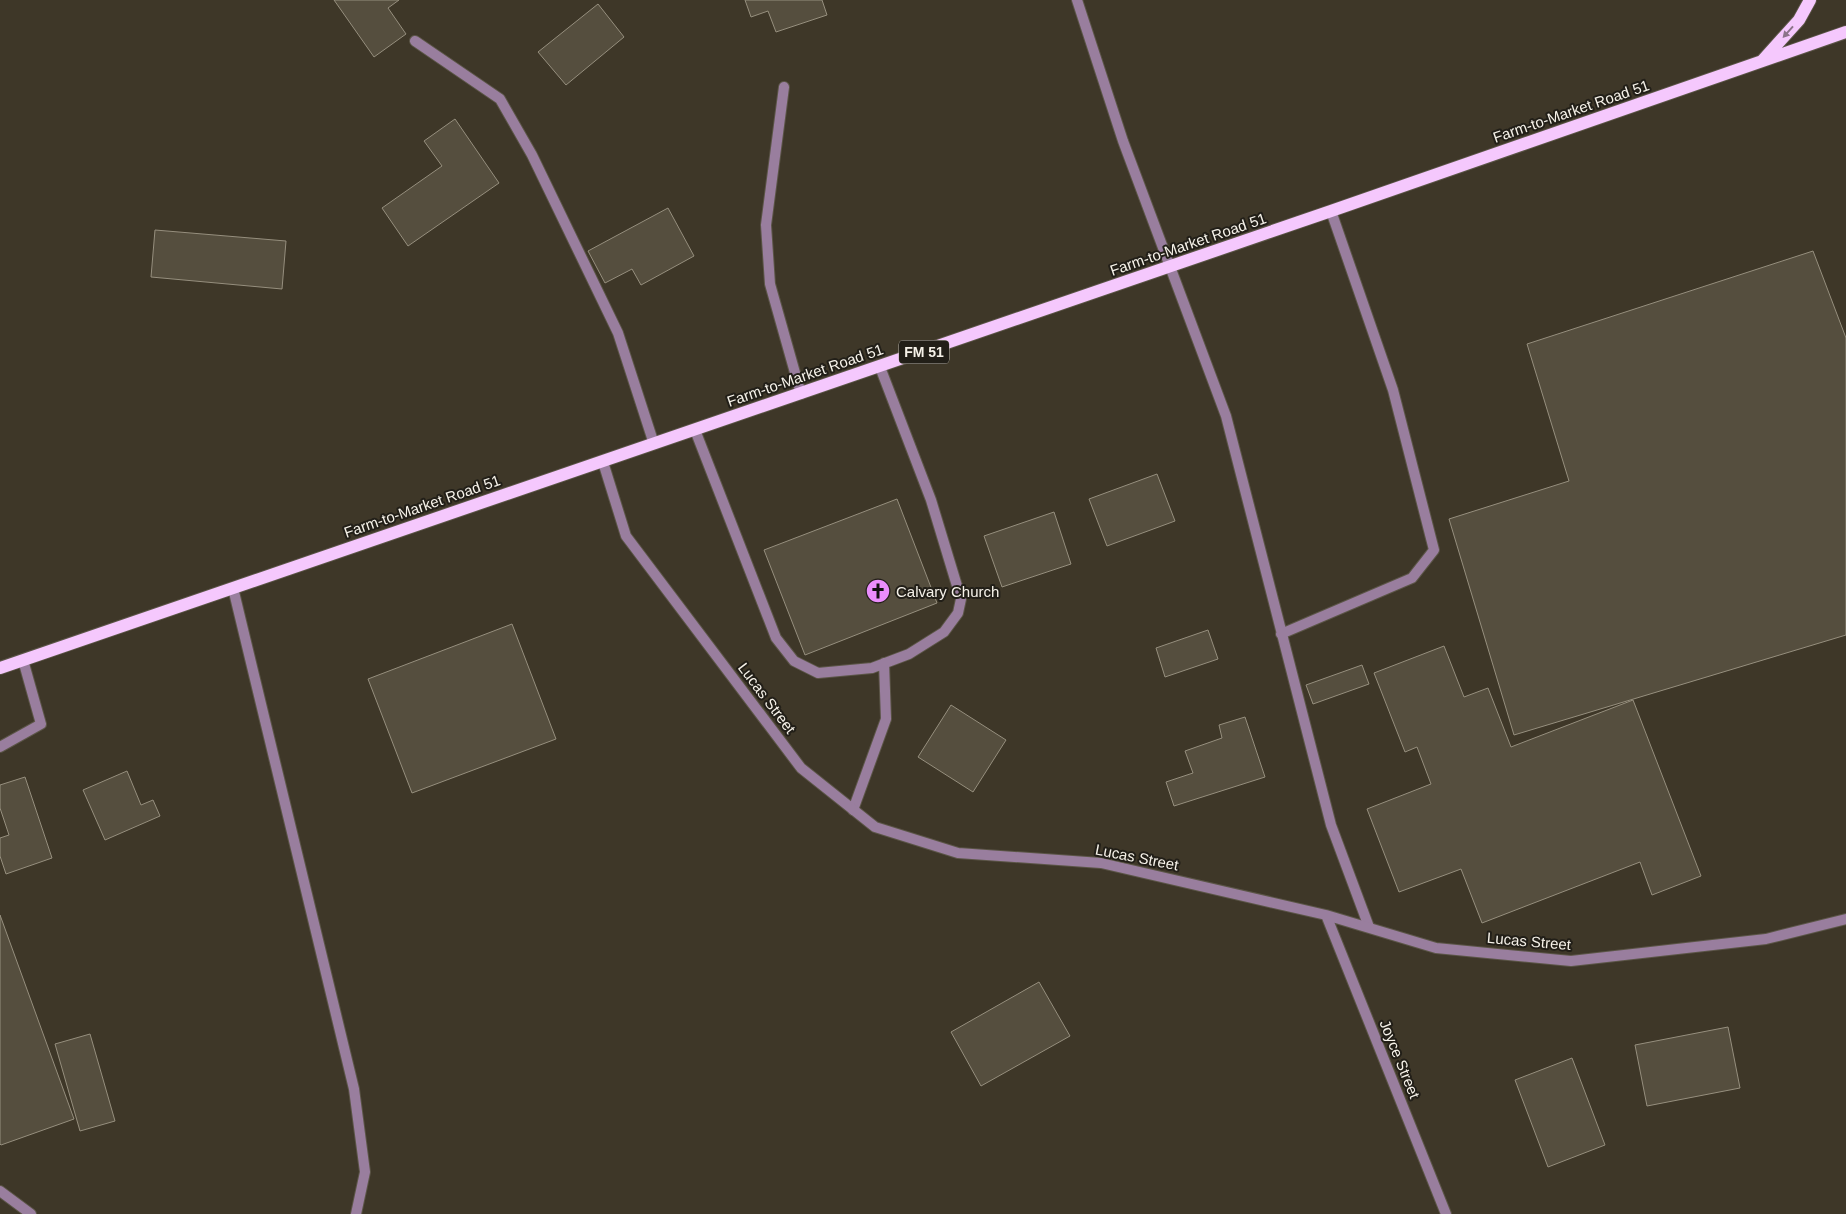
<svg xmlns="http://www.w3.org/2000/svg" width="1846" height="1214" font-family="Helvetica,sans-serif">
<rect width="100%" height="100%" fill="#3e3728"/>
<!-- building -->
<path fill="#554e3e" stroke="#968f7e" d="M334,0h65l-11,8 18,26 -32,23z
M745,0h77l5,15 -51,17 -8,-21 -17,6z
M598,4l26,33 -58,48 -28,-33z
M455,119l44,64 -91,63 -26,-38 60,-42 -18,-25z
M668,208l26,48 -53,29 -9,-16 -27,14 -17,-32z
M155,230l131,11 -4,48 -131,-12z
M1813,251l33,87v297l-332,100 -65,-216 120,-38 -42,-137z
M1157,474l18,47 -68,25 -18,-47z
M897,499l40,104 -132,52 -41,-105z
M1054,512l17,52 -69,23 -18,-51z
M512,624l44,115 -144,54 -44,-114z
M1208,630l10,29 -53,18 -9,-29z
M1444,646l20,51 24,-9 23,59 122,-47 68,176 -49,19 -12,-33 -158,61 -21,-54 -62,23 -32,-83 64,-25 -14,-37 -12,5 -31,-79z
M1362,665l7,19 -56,20 -7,-19z
M951,705l55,35 -33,52 -55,-35z
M1245,717l20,60 -91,29 -8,-24 27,-9 -8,-22 37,-13 -3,-13z
M127,771l14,34 12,-5 7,16 -55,24 -22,-50z
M25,777l27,81 -46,16 -6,-18v-18l9,-3 -9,-27v-23z
M0,915l74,204 -73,26 -1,-1z
M1039,982l31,54 -89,50 -30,-54z
M1728,1027l12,61 -93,18 -12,-61z
M90,1034l25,87 -35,10 -25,-87z
M1572,1058l33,87 -57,22 -33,-87z"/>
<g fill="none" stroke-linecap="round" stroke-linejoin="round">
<!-- service casing -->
<g stroke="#5b5547" stroke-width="12">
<path id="service" d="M1077,0l46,141 103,275 105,409 38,102
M415,41l85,58 32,56 86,178 36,111
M784,87l-18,138 4,59 31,110
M695,430l81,208 18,23 24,12 54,-5 37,-14 35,-22 14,-19 3,-14 -30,-99 -51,-133
M233,588l121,501 11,83 -9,42
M1281,634l131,-56 22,-28 -41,-160 -62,-179
M0,747l41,-23 -18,-64
M853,810l33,-91 -2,-56
M0,1191l31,23"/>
</g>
<!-- minor casing -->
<g stroke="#5b5547" stroke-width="12">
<path id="minor" d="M603,462l23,74 175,232 74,59 83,26 143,10 225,52 110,33 135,13 195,-22 80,-20
M1326,915l120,299"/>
</g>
<!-- primary casing -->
<g stroke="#5b5547" stroke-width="14">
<path id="primary" d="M1762,61l37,-41 11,-20
M0,668l1331,-457 515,-179"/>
</g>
<!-- service -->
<use href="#service" stroke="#997e9e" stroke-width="10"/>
<!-- minor -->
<use href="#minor" stroke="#997e9e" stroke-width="10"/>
<!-- primary -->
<use href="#primary" stroke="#f5c8fd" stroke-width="12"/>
</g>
<!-- one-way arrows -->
<defs><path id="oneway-solid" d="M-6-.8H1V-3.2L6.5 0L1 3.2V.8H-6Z" transform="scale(1.25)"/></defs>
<use fill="#8c748a" href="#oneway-solid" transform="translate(1788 32) rotate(132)"/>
<!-- icons -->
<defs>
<g id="church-disc" transform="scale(1.25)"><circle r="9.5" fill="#ea8dfc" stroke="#221f18"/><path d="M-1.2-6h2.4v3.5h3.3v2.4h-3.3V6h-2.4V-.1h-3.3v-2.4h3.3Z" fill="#111"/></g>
</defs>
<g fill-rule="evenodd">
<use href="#church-disc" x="878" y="591"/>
</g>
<g text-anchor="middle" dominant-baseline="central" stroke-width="4" stroke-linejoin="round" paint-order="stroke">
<!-- shield labels -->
<rect fill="#221f18" stroke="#b6b3aa" stroke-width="1" x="899" y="340.5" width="50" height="23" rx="4"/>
<g font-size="14" font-weight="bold" fill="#f6f2e9">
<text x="924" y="352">FM 51</text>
</g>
<!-- street labels -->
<g font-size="15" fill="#f6f2e9" stroke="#221f18">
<text transform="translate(1571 111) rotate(-19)">Farm-to-Market Road 51</text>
<text transform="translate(1188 244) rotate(-19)">Farm-to-Market Road 51</text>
<text transform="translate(805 375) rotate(-19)">Farm-to-Market Road 51</text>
<text transform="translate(422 506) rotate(-19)">Farm-to-Market Road 51</text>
<text transform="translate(767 698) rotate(53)">Lucas Street</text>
<text transform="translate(1137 857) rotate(11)">Lucas Street</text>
<text transform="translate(1529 941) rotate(5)">Lucas Street</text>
<text transform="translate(1400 1059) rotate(68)">Joyce Street</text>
</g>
<!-- poi labels -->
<g font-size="15" fill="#f6f2e9" stroke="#221f18" text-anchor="start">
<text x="896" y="591">Calvary Church</text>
</g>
</g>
</svg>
